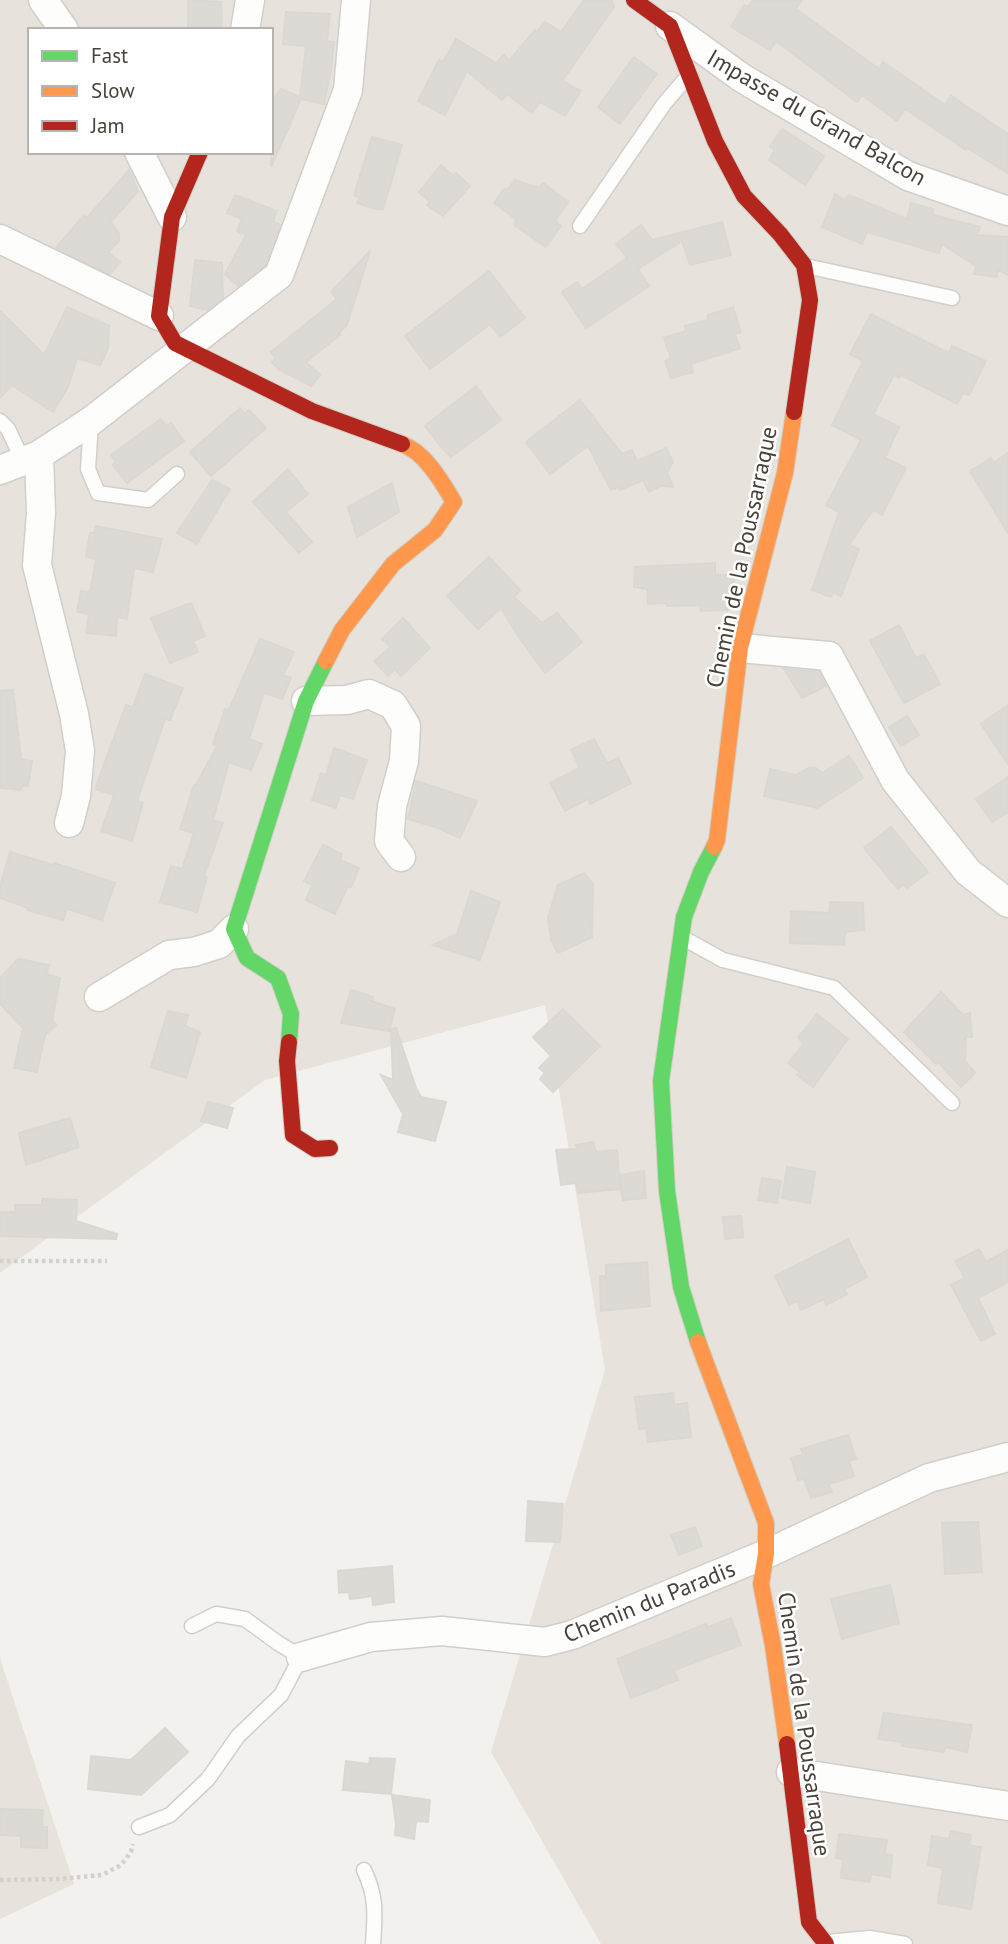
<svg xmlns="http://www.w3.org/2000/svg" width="1008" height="1944" font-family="'PT Sans',sans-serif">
<rect width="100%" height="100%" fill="#f3f1ed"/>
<!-- residential -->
<path fill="#e7e2db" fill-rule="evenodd" d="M0,0h1008v1944h-407l-110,-192 114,-382 -60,-365 -280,75 -265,193zM30,30h241v122h-241z
M0,1658l74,226 -74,35z"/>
<!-- building -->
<path fill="#dddad5" stroke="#dbd8d3" stroke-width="2" d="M188,0l33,2 1,28h-34z
M584,0h28l2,7 -52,74 19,10 -16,25 -25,-14 -8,11 -25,-19 -5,6 -35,-29 -22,44 -27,-14 21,-41 4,2 13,-23 40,24 8,-8 5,6 26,-31 2,2 8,-10 16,10z
M753,0h49l-6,9 83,60 4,-7 62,43 6,-9 57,38v39l-41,-25 -1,2 -61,-41 -8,12 -35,-26 -5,7 -81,-61 -6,9 -39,-23 13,-22 4,2z
M286,12l44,2 -3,27 7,1 -3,28 -7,34 -23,-5 -30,68v-63l10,-15 19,8 6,-51 -23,-2z
M634,57l23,17 -37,50 -22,-17z
M782,129l42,27 -19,29 -36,-25 6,-10 -5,-4z
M372,137l30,8 -19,64h-8l-18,-6 3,-6 -6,-2z
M441,165l12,11 3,-3 14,13 -27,30 -16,-11 3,-3 -11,-10z
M129,170l9,21 -27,31 8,12v7l-11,11 12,10 -10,12 -54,-26 28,-33 3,3z
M515,180l24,8 4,-5 25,19 -13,19 6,5 -15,21 -32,-22 3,-5 -23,-17 10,-14 3,1z
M835,194l10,6 4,-5 58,24 4,-16 22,6v6l47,12 -3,8 31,2v38l-10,-5 -1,7 -23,-3 2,-8 -34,-22 -3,9 -72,-21 -5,12 -40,-17z
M235,195l42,16 -4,10 7,4 -15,40 -27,21 -13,-12 21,-39 -9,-4 5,-12 -15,-6z
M722,222l9,33 -41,10 -8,-24 -44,28 11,17 -63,42 -24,-36 15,-10 5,7 45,-31 -11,-14 25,-19 11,15z
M370,251l-23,74 -8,8 1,2 -34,27 14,13 -9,11 -33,-17 -6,-7 4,-3 -5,-7 66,-53 -6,-7z
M195,260l27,3 1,35 -16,12 -17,-4z
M489,271l36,47 -25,19 -10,-13 -60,45 -25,-33z
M67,307l42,19 -1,23 -8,16 -23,-7 -9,29 -15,25 -41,-27 -12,13v-87l44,44z
M733,307l8,25 -6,2 5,14 -49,16 2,8 -22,6 -6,-17 6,-3 -7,-20 22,-7 -1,-5 23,-6v-5z
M871,314l78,39 3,-7 34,15 -17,34 -6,-2 -6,11 -56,-29 -2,3 -5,-3 -21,39 26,13 -14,31 21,10 -24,47 -9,-5 -24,35 10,4 -18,47 -8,-4 -2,5 -19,-7 27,-78 -13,-7 35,-65 -29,-15 31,-64 -13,-7z
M476,386l25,34 -50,37 -10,-10 -16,-21z
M580,400l42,54 10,-4 5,11 29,-13 7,14 -6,11 6,14 -13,-1 -11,6 -6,-12 -23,10 -1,-3 -8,3 -23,-44 -38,28 -24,-32z
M240,408l4,6 5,-4 17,18 -55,48 -21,-24z
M161,419l5,7 5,-3 13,18 -57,42 -14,-18 3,-3 -5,-7z
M1008,453v80l-38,-62 21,-13 3,4z
M288,469l20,25 -22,18 26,30 -13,11 -46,-51z
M212,480l18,9 -33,55 -20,-11z
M392,483l7,29 -42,25 -9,-30z
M96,526l66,13 -9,33 -19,-4 -7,51 -10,-2 -1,19 -30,-3 3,-19 -12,-2 4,-21 9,1 6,-33 -10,-3 4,-23h4z
M489,557l31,33 -6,7 28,26 15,-10 25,29 -37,31 -27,-37 -17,-28 -23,21 -31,-33z
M715,563v12l19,-1v11l-7,25 -26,1 -1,-6 -33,1v-3l-19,1 -1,-15 -13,-2 1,-20z
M191,603l14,33 -12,5 5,11 -28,11 -19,-45z
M403,618l27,30 -29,28 -6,-7 -7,7 -14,-15 17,-14 -9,-8z
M899,625l17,33 8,-4 16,30 -36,19 -34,-62z
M260,639l34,13 -11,23 8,3 -9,21 -18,-6 -15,46 13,5 -11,26 -22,-8 -16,58 10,3 -19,53 3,1 -10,35 -37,-10 11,-36 11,3 12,-36 -14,-4 14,-44h2l21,-39 -4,-2 12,-35 4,1z
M784,669l35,3 7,14 -24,12z
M145,674l38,14 -13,32 -5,-1 -28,82 6,2 -11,38 -31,-10 13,-36 -19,-6 31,-84 7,2z
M13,690l8,69 11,2 -4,25 -5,-1 -2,5 -21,-2v-97z
M1008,705v59l-27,-40z
M907,716l12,19 -18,11 -12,-19z
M594,739l13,24 11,-5 13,25 -41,21 -2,-5 -23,12 -15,-28 30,-15 -9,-18z
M334,748l33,12 -14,39 -13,-4 -4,13 -24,-8 9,-27 5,2z
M849,756l14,22 -46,30 -53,-12 6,-27 26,6 14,-8 6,1 6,5z
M1008,777v35l-16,10 -16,-23z
M416,781l61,20 -17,37 -22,-10 -30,-9z
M891,827l37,45 -21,16 -3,-4 -6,5 -34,-41z
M323,845l19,9 -2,6 19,8 -8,19 -3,-1 -13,28 -29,-14 6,-15 -8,-4z
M10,852l43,13 1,-2 61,20 -13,37 -35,-11 -4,11 -36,-10 1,-2 -28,-10v-11z
M584,873l9,11 -1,53 -34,16 -7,-13 -3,-23 10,-32z
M471,891l29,11 -20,58 -47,-15 24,-11z
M830,902l33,1 1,27 -19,2 -1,13 -54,-2 1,-32 38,2z
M18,959l31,6 -3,9 14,4 -8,42 4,5 -11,10 -8,37 -23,-4 9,-40 -23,-24v-26z
M351,990l22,7 -1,4 23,8 -6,22 -48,-8z
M941,992l22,23 7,-2 2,24h-6l-1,24 10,12 -14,14 -23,-25 -2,2 -32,-32z
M563,1009l37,37 -47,46 -13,-13 5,-6 -6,-5 12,-12 -18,-19z
M168,1011l20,4 -3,11 15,6 -14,46 -35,-11z
M817,1014l31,25 -35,48 -16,-12 3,-3 -12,-9 16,-19 -6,-6z
M396,1028l20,60 5,9 25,5 -11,39 -37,-9 5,-18 -22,-39 12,5 -2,-51z
M208,1102l25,6 -6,20 -26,-7z
M70,1118l9,29 -53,18 -7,-32z
M593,1142l3,10 21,-2 3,39 -42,4 -2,-10 -15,2 -5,-35 21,-1 -1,-4z
M787,1167l28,5 -5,31 -28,-5z
M644,1171l2,27 -23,2 -4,-25z
M762,1178l19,3 -4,22 -19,-3z
M42,1199l35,1 -1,21 41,13 -1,5 -116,-3v-24h15v-7h27z
M741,1216l2,21 -18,2 -2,-22z
M848,1239l19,38 -23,12 3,5 -21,11 -2,-6 -23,11 -4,-9 -8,4 -14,-29z
M979,1249l7,13 22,-12v32l-30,16 17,36 -14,7 -30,-56 14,-7 -10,-17z
M647,1262l3,44 -49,5 -1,-35h6v-11z
M673,1393l1,12 13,-2 4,34 -43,5 -2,-14 -7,1 -4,-32z
M848,1435l8,24 -7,2 5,15 -25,8 3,8 -21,6 -7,-19 -6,1 -7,-22 12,-3 -2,-6z
M528,1501l35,3 -3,38 -34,-1z
M978,1522l4,50 -37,2 -3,-51z
M695,1527l7,19 -23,9 -8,-20z
M392,1566l2,36 -21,3 -1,-9 -22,3 -1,-7 -10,1 -1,-22z
M890,1585l9,38 -57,16 -11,-40z
M731,1618l10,27 -67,25 4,10 -47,18 -14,-39 89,-35 2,3z
M884,1713l88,12 -5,27 -22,-5 -1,5 -42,-6v-4l-24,-3z
M165,1728l23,24 -47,43 -53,-6 3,-33 40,4z
M370,1758l25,1 -4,35 -48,-4 3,-29 23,3z
M392,1795l38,5 -2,22 -12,-1 -2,18 -19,-4 1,-10z
M0,1809l43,1 -1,17h5v21l-26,-1v-11l-21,-1z
M951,1831l20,4 -2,10 12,2 -10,62 -33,-6 5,-35 -15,-3 4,-29 17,3z
M839,1834l48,6 -2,14 7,1 -2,22 -19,-3 -1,8 -29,-4 2,-19 -7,-1z"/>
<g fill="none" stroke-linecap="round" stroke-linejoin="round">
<!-- lane casing -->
<g stroke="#d1cfcb" stroke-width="17">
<path id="lane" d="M580,226l84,-122 23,-27
M806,266l146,32
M0,421l8,8 15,32
M91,421l-3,48 10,24 50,7 29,-26
M683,938l40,22 111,28 118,115
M139,1827l31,-12 38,-36 30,-43 43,-41 20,-38 -23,-14 -33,-24 -29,-5 -24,12
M364,1870c13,27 11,45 9,74
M827,1942l43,-4 35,6"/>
</g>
<!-- street casing -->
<g stroke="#d1cfcb" stroke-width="31">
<path id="street" d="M43,0l21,30
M670,26l72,52 166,98 100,35
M245,30l5,-30
M139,152l33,65
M0,239l159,77
M39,455l2,58 -4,52 37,149 6,37 -4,45 -7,27
M0,470l39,-15 52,-34 188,-146 69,-185 8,-90
M740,648l89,8 66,124 73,92 40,31
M306,701l41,-1 22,-6 24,11 13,21 -2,35 -12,45 -3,35 12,16
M99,997l70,-42 25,-3 25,-8 15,-15
M301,1657l70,-20 71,-6 103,11 27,-7 194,-81 163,-76 79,-21
M791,1772l217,34"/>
</g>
<!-- fast casing -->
<g stroke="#d2cec4" stroke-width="18">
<path id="fast" d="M289,1042l2,-28 -13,-36 -31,-20 -13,-29 72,-228 20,-40
M698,1342l-17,-55 -14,-96 -6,-110 23,-164 17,-45 13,-25"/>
</g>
<!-- slow casing -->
<g stroke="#d2cec4" stroke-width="18">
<path id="slow" d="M326,661l16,-31 51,-66 42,-34 19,-28c-12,-20 -29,-50 -52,-58
M714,847l3,-7 23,-192 45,-175 9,-61
M698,1342l68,181v31l-5,30 12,62 14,98"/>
</g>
<!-- jam casing -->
<g stroke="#d2cec4" stroke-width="18">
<path id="jam" d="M634,0l36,26 45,115 29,55 36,38 24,31 6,35 -16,112
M200,152l-28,65 -13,99 16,27 137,68 90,33
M289,1042l-2,19 6,74 22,14 15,-1
M787,1744l22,178 17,22"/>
</g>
<!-- path -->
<path stroke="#d3d1cc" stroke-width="4.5" stroke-dasharray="3.5 3.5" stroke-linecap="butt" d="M0,1261h107
M0,1880l59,-1 43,-4 19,-10 10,-13 2,-8"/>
<!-- lane -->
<use href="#lane" stroke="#fdfdfc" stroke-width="14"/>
<!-- street -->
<use href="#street" stroke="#fdfdfc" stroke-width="28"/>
<!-- fast -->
<use href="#fast" stroke="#63d668" stroke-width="16"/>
<!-- slow -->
<use href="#slow" stroke="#ff974d" stroke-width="16"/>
<!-- jam -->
<use href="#jam" stroke="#b3261e" stroke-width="16"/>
</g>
<g text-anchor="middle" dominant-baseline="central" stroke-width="5" stroke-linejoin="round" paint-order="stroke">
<!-- street labels -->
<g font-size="23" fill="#494239" stroke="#fff">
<text transform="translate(817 117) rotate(30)">Impasse du Grand Balcon</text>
<text transform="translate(741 557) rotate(-78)">Chemin de la Poussarraque</text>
<text transform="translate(649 1601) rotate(-22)">Chemin du Paradis</text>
<text transform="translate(805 1724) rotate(82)">Chemin de la Poussarraque</text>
</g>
</g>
<!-- legend -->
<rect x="28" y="28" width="245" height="126" fill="#ffffff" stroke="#b6b3b0" stroke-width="2"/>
<rect x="42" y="51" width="35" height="10" fill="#63d668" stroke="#b6b3b0" stroke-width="2"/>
<text x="91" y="63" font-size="21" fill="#494239">Fast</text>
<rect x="42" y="86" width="35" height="10" fill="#ff974d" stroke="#b6b3b0" stroke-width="2"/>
<text x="91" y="98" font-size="21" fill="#494239">Slow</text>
<rect x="42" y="121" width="35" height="10" fill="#b3261e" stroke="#b6b3b0" stroke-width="2"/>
<text x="91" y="133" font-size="21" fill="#494239">Jam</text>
</svg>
